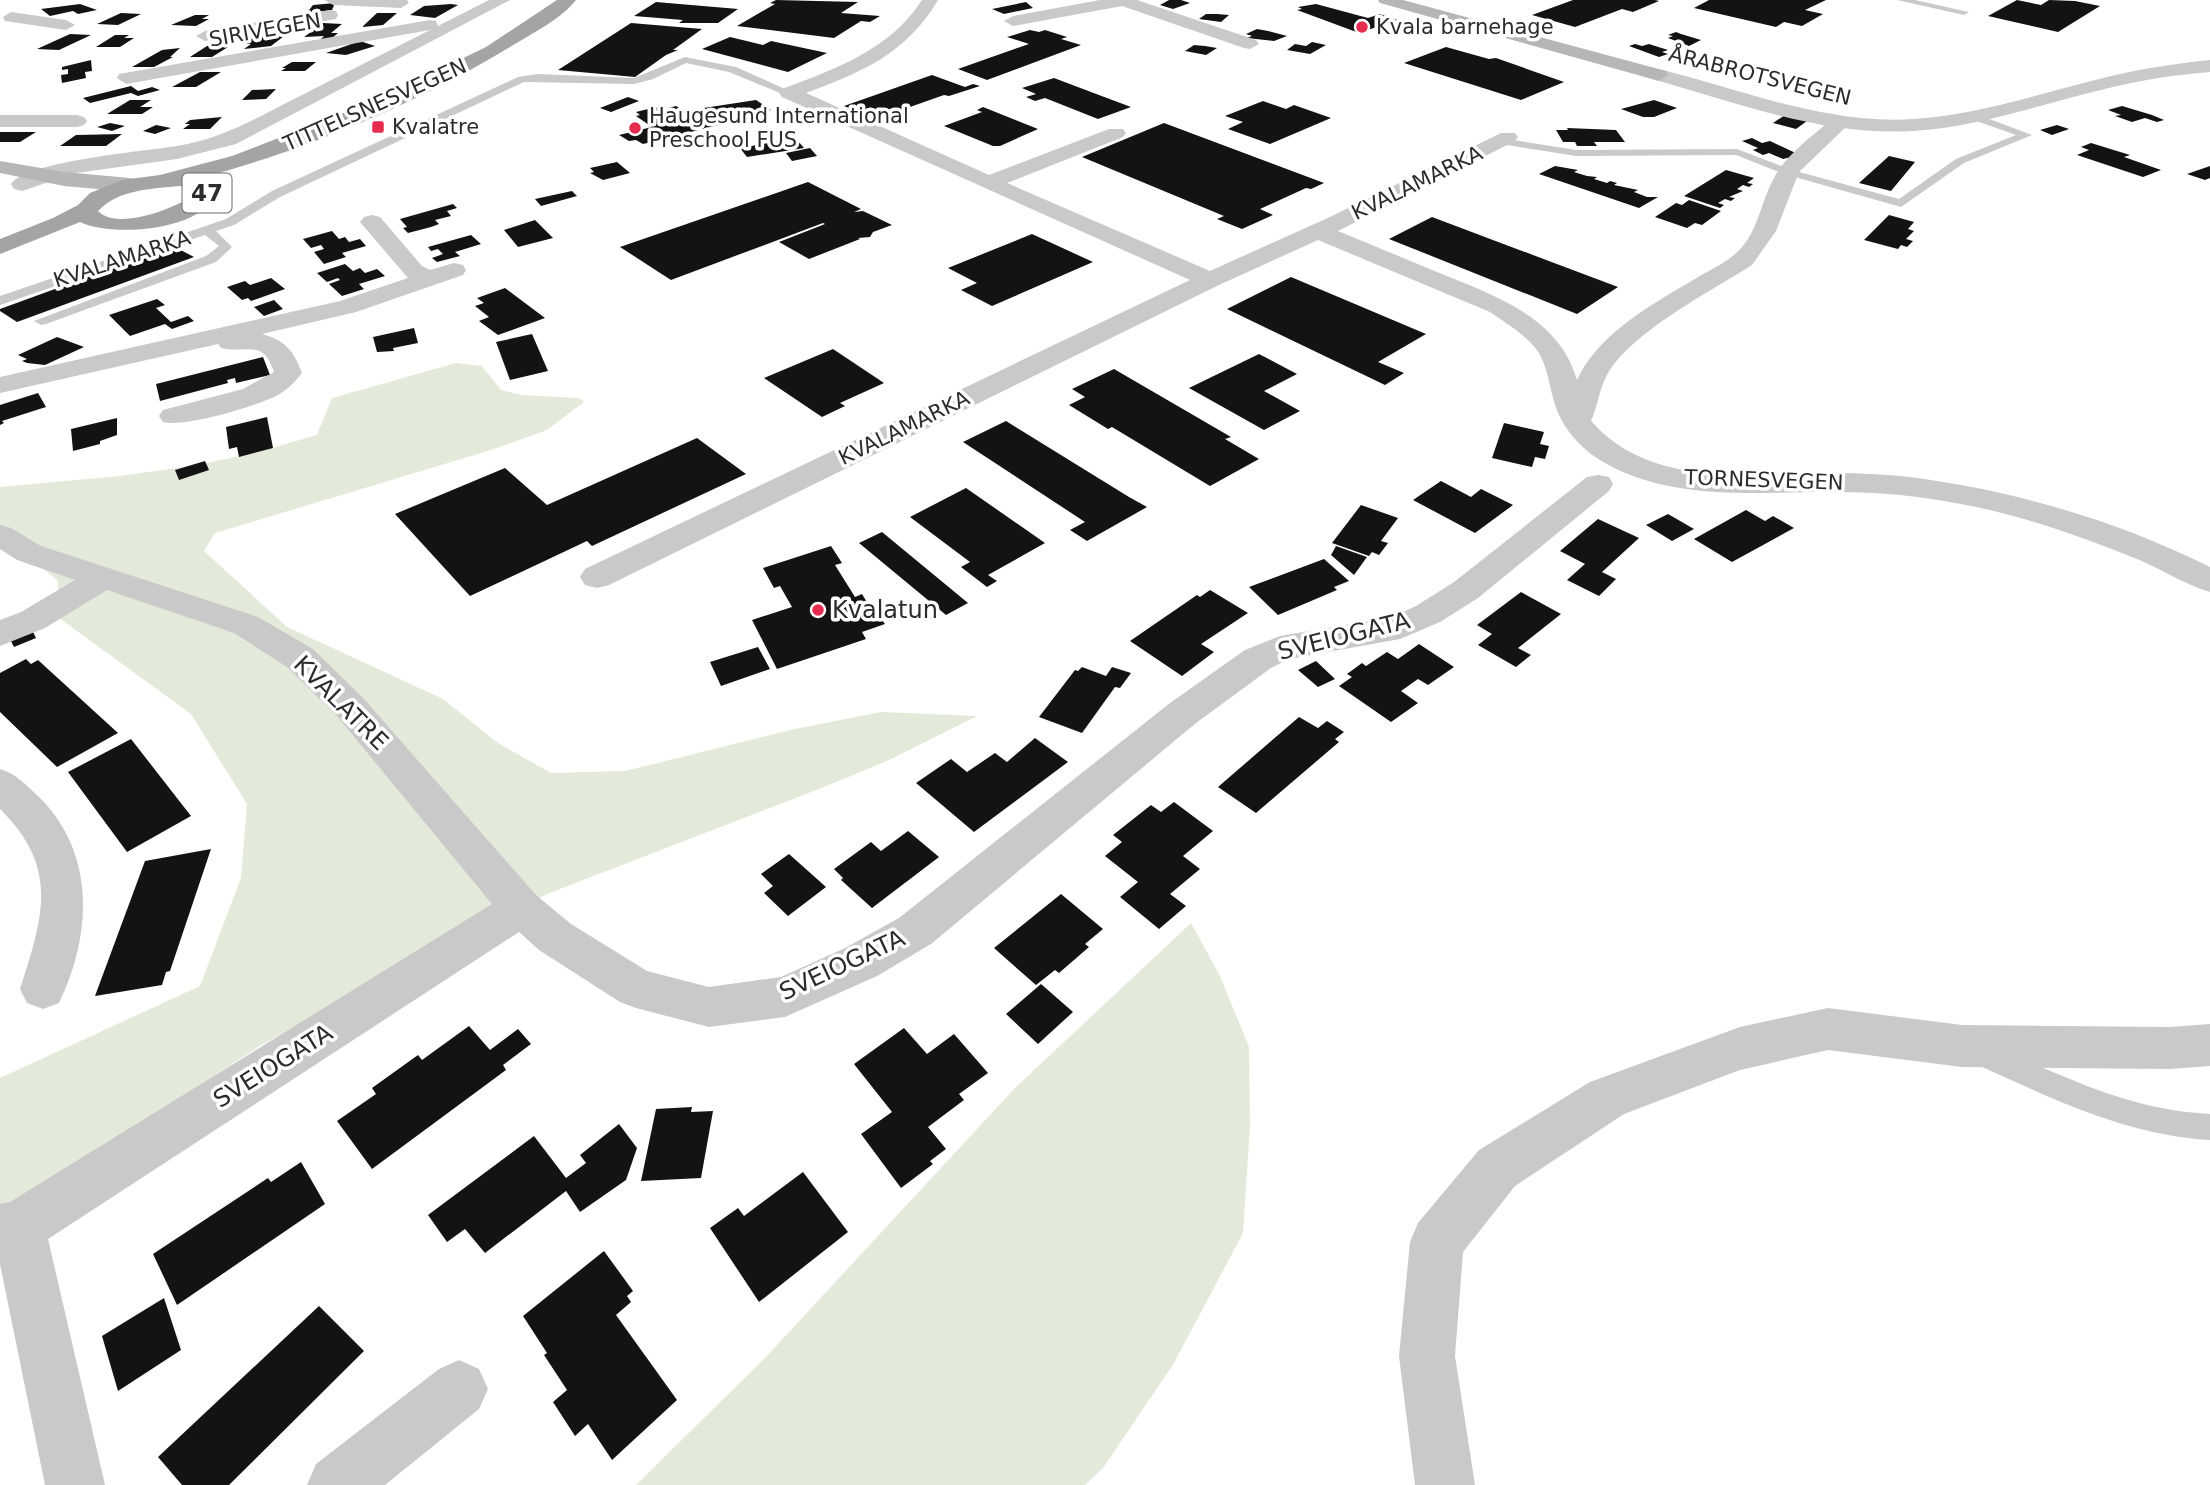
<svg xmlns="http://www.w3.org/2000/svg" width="2210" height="1485" font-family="'DejaVu Sans',sans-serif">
<rect width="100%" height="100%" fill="#fff"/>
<!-- green -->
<path fill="#e4ead9" d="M456,363l26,3 19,24 21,5 57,3 5,4 -37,28 -56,20 -276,83 -11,18 83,76 156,72 55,44 53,30 74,-2 165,-41 91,-18 96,4 -90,45 -63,26 -277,107 -91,46 -195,105 -235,154 -26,13v-134l200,-92 41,-108 6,-74 -56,-90 -132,-96 -1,-37 -58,-47v-47l120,-11 71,-10 60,-12 66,-19 15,-37z
M1191,923l29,53 29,71 1,79 -7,107 -69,130 -71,105 -18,17h-449l129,-127 249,-269z"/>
<!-- building -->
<path fill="#131313" d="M776,0l82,2 -17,11 39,3 -10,6 -9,-1 -27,17 -97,-12 38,-22 -5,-1z
M1169,0h12l9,3 -17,6 -13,-4z
M1573,0h82l4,1 -26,11 -11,-3 -47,18 -43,-12z
M1709,0h117l-21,10 18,4 -21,12 -18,-4 -8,5 -82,-19z
M2017,0l24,5 8,-5 26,1 25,5 -42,26 -70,-16z
M656,2l82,7 -20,14h-39l4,-3 -49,-4z
M1026,2l7,6 -29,6 -12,-5z
M335,3l-3,7 -25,3 6,-8z
M80,4l17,6 -19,4 -5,-3 -23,5 -9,-7z
M451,4l7,1 -23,13 -25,-3 14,-9z
M1316,4l52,14 12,-4 17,6 -38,13 -62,-23 5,-1 -4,-2z
M121,13l20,1 -23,11 -21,-1z
M377,13h20l-14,12 -21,2z
M1206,14h11l12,1 -8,7 -22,-3z
M195,15h14l-7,4h7l-13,7 -25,-1z
M323,23l19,1 -11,9h7l-7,6h-10l3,-3 -20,1z
M631,23l71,6 -29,21h5l-12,5 -31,22 -77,-7z
M1257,29l11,2 19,5 -13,5 -27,-3 5,-2 -6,-2z
M1030,30l9,2 6,-2 22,7 -6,2 20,6 -94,35 -29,-11 71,-25 -22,-7z
M1676,32l5,2 20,6 -12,6 -21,-8 5,-2 -5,-1z
M274,33h14l-17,13 -27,3 7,-5h-10l7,-5 21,-3z
M70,34l21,1 -32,15 -22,-1z
M115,35h14l-5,3h10l-14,9h-24z
M730,37l33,8 8,-4 56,12 -39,19 -86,-23z
M360,41l15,5 -29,9 -20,-2z
M1312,42l14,3 -16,9 -23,-4 8,-6 11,2z
M1635,44l7,2 7,-2 19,6 -6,2 6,2 -9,3 -30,-11z
M1194,45l11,1 12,2 -11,7 -21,-4z
M207,46l21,1 -16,10h-22z
M1446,47l43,12 7,-1 68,24 -43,18 -117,-37z
M180,48l-10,9h3l-19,10h-22l30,-17z
M91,60l1,11 -7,1 1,6 -24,5 -1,-8 7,-1v-5l-6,1v-3z
M292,62h24l-11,9h-24l5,-3h-4z
M200,72h21l-25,15h-24z
M932,75l33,12 8,-3 7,2 -31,10 -5,-1 -68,24 -32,-13z
M1054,78l37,14 40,15 -33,12 -53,-21 -10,3 -9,-4 10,-3 -14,-6z
M131,86l7,5 14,-4 8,3 -22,6 -7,-3 -41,10 -7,-5z
M276,89l-10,10 -24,1 10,-10z
M628,97l11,4 -28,11 -11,-4z
M130,100h21l-11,7h13l-11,7h-35z
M756,100l15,10 -4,1 3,1 -127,32 -7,-4 -7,1 -10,-6 33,-8 -16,-11 4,-1 -4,-3 20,-5 4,3 16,-4 8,5z
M1654,100l23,8 -23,9h-11l-22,-8z
M1263,101l23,8 8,-4 37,13 -61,26 -42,-15 15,-7 -18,-6z
M2122,106l30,9 12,5 -7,2 -12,-4 -13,4 -17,-6 6,-1 -13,-5z
M983,107l55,22 -38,17h-7l-49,-20 38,-14 -5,-2z
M1785,115l22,6 -11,8 -23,-6z
M222,117l-12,12h-27l7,-5h-5l5,-4z
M110,123l15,3 -13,5 -15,-4z
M1164,123l160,60 -13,6 -5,-1 -46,21 13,6 -31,14 -25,-10 7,-3 -142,-59z
M156,125l15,3 -16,6 -12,-3z
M2057,125l12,4 -17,6 -12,-5z
M1567,128l49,2 9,12h-31l3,4h-20l-2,-4h-12l-7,-12h12z
M0,132h36l-16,10h-20z
M122,134l-16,12h-46l16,-11z
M1752,138l10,5 8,-2 30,14 -17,4 -14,-6 -6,2 -10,-5 5,-2 -16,-7z
M779,141l3,3 16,-3 6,7 -57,9 -7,-9z
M2091,143l39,12 -6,2 37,13 -18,7 -66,-22 12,-5 -8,-3z
M810,148l7,8 -25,5 -6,-8z
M1889,156l26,6 -24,29 -32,-8z
M617,162l13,11 -27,7 -13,-7 4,-1 -4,-4z
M1555,166l23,4 -4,2 13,4 10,1 -3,2 13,4 3,-2 7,2 -3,2 24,5 -4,2 13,5h11l-19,11 -100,-34z
M2210,166v12l-5,2 -18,-6z
M1726,170l28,8 -7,5 6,1 -4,3 -6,-2 -6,4 6,2 -14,6 6,1 -4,3 -6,-2 -7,4 6,2 -4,3 -36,-12z
M808,182l53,27 -7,3 9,-1 29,14 -19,7 -3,5 -12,1 2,1 -51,20 -30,-17 46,-18 -2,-1 -152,57 -51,-33z
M572,191l5,5 -36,10 -6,-7z
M1689,200l32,11 -19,14 -7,-2 -8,5 -32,-11 21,-14 6,2z
M453,204l4,4 -10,3 4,5 -16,4 4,4 -8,3 -23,6 -5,-5 4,-1 -7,-8z
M1889,215l25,7 -6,7 6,2 -8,8 7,2 -6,6 -6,-2 -3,4 -34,-9z
M1432,217l186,70 -41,27 -188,-75z
M535,220l18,18 -35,9 -14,-17z
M332,231l7,8 6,-2 4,5 11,-3 6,7 -24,7 4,4 -22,7 -10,-12 10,-3 -3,-4 -10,3 -8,-9z
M1032,234l61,28 -101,44 -31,-16 16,-7 -29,-15z
M471,235l10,9 -26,8 5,4 -23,6 -5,-4 11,-4 -5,-5 -7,2 -3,-4z
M173,246l21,11 -177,65 -17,-11v-2z
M345,264l8,7 7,-3 5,5 12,-4 8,7 -26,8 5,5 -22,7 -13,-12 11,-4 -2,-2 -11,4 -10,-9z
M1291,277l135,57 -48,28 26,11 -19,12 -158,-76z
M271,278l14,11 -34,12 -3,-3 -6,2 -15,-13 18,-6 5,4z
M505,288l40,30 -47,17 -19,-14 10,-4 -14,-11 9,-3 -7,-5z
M157,299l8,6 -9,3 15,14 17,-6 6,5 -22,8 -7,-5 -35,12 -21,-21z
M274,300l9,9 -19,7 -10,-9z
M414,328l4,15 -25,5 1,3 -17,1 -4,-15z
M532,334l16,37 -38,9 -14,-38z
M57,337l27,10 -39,18 -18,-2 -5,-2 5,-2 -9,-4z
M833,349l51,34 -44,20 5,3 -23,11 -58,-39z
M1259,354l38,20 -33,17 36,20 -36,19 -75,-42z
M263,357l7,18 -34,8 -1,-5 -8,2 1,3 -68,18 -4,-17z
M1114,369l117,68 -6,2 34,20 -49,27 -98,-59 -4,2 -39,-24 16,-8 -13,-8z
M38,393l8,14 -44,14 2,2 -4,2v-20z
M267,417l6,31 -34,9 -2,-10 -8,2 -3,-22z
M117,418v17l-17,6v3l-27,7 -2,-22z
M1006,421l123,76 18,10 -60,34 -17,-11 15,-8 -122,-80z
M1504,423l40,9 -4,12 9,2 -4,13 -10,-2 -3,10 -40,-9z
M697,438l49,36 -154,72 -5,-5 -117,55 -75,-82 110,-46 42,37z
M205,461l4,9 -30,10 -4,-10z
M1441,481l30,16 10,-8 32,16 -38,28 -62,-33z
M966,488l79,55 -57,32 9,6 -10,6 -26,-20 9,-5 -60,-45z
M1361,505l37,13 -17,23 7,2 -9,12 -7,-3 -3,4 -37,-13z
M1746,510l19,11 8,-5 21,12 -62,34 -38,-23z
M1668,514l26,15 -22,12 -26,-16z
M1598,519l41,19 -37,34 14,7 -17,17 -32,-16 18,-16 -25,-13z
M882,532l86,71 -22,12 -87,-72z
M831,546l11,17 -7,2 20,32 7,-3 14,23 3,-1 6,8 -23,8 4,7 -89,30 -25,-49 40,-13 -12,-21 -6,2 -11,-20z
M1336,546l31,11 -13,18 -23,-20z
M1324,559l25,22 -15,6 3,3 -59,25 -29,-28z
M1210,590l38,23 -47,31 13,8 -32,24 -52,-35 67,-46 3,2z
M1521,592l40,22 -43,34 13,7 -15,12 -38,-22 14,-11 -15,-9z
M32,630l4,8 -22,9 -4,-8z
M1419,644l35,23 -26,18 -10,-6 -17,12 17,12 -27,19 -52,-36 13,-9 -5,-3 15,-11 4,3 21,-14 11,7z
M758,647l12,22 -49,17 -11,-24z
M26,659l5,5 7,-4 80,73 -61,34 -57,-55v-39z
M1316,661l19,18 -17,8 -20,-17z
M1082,667l24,9 6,-9 19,6 -11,15 -5,-1 -33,46 -43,-16 36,-47 3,1z
M1299,717l19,11 9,-7 17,11 -9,7 4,3 -83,71 -38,-26z
M1035,738l33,24 -94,70 -58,-49 35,-24 16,13 28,-19 12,9z
M131,739l60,77 -64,36 -59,-80z
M1174,802l39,29 -30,25 17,13 -30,25 16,12 -27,23 -39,-32 18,-15 -33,-26 17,-14 -9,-7 38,-30 10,7z
M908,831l31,26 -67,51 -31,-28 2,-2 -9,-9 37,-27 10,9z
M211,849l-41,122 -4,1 -4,13 -67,11 50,-135z
M789,854l37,33 -38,29 -24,-23 9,-7 -12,-12z
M1061,894l42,35 -18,15 4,3 -30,26 -4,-3 -19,15 -42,-37z
M1041,984l32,28 -35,32 -32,-30z
M469,1026l21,24 28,-21 13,15 -28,21 3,5 -134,99 -35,-48 39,-27 -4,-6 46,-33 4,5z
M904,1028l23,26 27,-20 34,39 -29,21 5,6 -36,27 18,22 -16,12 3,3 -32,24 -40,-54 31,-22 -38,-48z
M692,1107l-1,5 22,-1 -12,67 -60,3 15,-72z
M619,1124l18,24 -11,32 -46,32 -14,-21 -81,62 -20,-24 -18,13 -19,-27 106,-79 32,42 20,-15 -6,-8z
M301,1162l24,42 -148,101 -24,-51 115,-76 3,4z
M803,1172l45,60 -89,70 -49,-74 28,-20 6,8z
M604,1251l29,40 -6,5 4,6 -15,13 61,85 -65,60 -24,-36 -13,12 -22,-34 14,-12 -23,-35 3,-2 -24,-37z
M164,1298l17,52 -63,41 -16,-55z
M319,1306l45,45 -135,134h-47l-24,-28z"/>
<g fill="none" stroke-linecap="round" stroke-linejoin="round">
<!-- service -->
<path fill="#c9c9c9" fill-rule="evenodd" d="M1897,0h18l54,12 -5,3z
M685,57l51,10 58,26 -9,2 -56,-23 -43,-9 -33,16 -19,5 -110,-2 -244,115 -46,28 -18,6 16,16 -16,15 -170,62 -5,1 -7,-4 172,-65 13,-10 -14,-11 -205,70v-9l226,-77 46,-28 246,-114 20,-3 96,4z
M1968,114h8l56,21 -68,28 -63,44 -117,-33 -48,-19 -160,1 -76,-12 -6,-3 6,-3 76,12 161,-1 55,21 107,29 57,-40 60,-24 -48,-17z
M1987,1045c79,30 135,64 223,69v26c-84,-5 -157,-41 -232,-75l-4,-8 4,-8z"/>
<!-- minor -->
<path fill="#c9c9c9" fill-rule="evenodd" d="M325,0h82l2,3 -8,5 -68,-3z
M489,0h21l-274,144 -59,15 -101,14 -54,18 -8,-2 -3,-5c16,-23 135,-33 166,-38 45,-7 83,-30 123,-50 43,-22 87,-44 130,-66l-304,54 -9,-6 2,-4 311,-54 6,1 2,5z
M922,0h16c-32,54 -76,72 -132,93l183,82 120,-46h14l3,4 -3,4 -116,46 203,88 122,-55 169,-83h14l3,4 -3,4 -177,90c33,14 66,27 99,41 56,23 122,44 140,108 22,-48 78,-77 121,-103 12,-7 27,-14 37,-23 23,-19 25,-51 39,-76 14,-26 39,-42 60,-61h14l3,4 -3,4 -49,47 -23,59 -24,34c-42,27 -121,67 -145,110 -8,14 -9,31 -16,46l2,2c59,66 162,51 242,50 32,0 64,2 96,7 95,14 193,44 279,87v25c-25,-7 -48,-23 -73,-33 -57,-23 -116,-44 -176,-55 -41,-8 -81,-12 -122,-12 -77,-1 -164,11 -234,-29 -25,-14 -45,-37 -52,-65 -4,-15 -6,-31 -14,-45 -12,-18 -32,-29 -49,-41l-172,-72 -99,45 -610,300 -12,3 -12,-3 -5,-8 5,-8 605,-289 -408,-183 -3,-4 3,-4c53,-20 108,-39 140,-89z
M1100,0h37l119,40 3,4 -9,5 -6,-1 -122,-42 -109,20 -9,-5 9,-5z
M330,10l6,1 2,4 -2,4 -131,22 -9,-5 9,-5z
M11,12l55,8 9,5 -9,5 -61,-9 -2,-4z
M0,115h77l7,2 3,4 -3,4 -7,2h-77z
M372,215l8,2 42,49 8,4 24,-7 9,2 3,5 -3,5 -107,37 -94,22c23,6 32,17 40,39 -7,9 -14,16 -24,22 -21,11 -93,33 -115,27l-4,-6 4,-6 80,-21 31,-17c-11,-34 -27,-18 -53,-24l-3,-4 -218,49v-16l340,-76 68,-23 -48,-56 4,-5z
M1598,475l11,2 4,7 -4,7 -131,107 -38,24 -40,17 -111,20 -18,9 -75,55 -265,221 -54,32 -92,41 -76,10 -73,-19 -16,-6 -81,-52 -20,-18 -471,307 57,246h-60l-45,-221v-60l10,-2 482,-298 -155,-188 -50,-49 -53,-34 -127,-43 -62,38 -45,18v-26l21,-8 54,-32 -58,-20 -17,-11v-24l11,3 30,18 217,71 55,32 50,49 173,197 35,29 76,47 62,16 72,-10 64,-29 54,-30 271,-215 75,-53 35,-14 112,-19 24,-11 38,-24 133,-105z
M0,769c17,5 26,16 39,28 57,56 53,138 20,206l-16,6 -16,-6 -7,-14c23,-72 40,-121 -20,-180z
M1828,1008l134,17 208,2 40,-3v42l-40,3 -208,-2 -134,-17 -88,20 -116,44 -109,72 -52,66 -8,104 20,129h-60l-16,-129 11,-114 8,-19 61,-73 111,-68 150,-55z
M459,1360l20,9 9,20 -9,20 -94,76h-78l9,-21 123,-95z"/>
<!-- tertiary -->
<path fill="#c9c9c9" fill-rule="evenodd" d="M2210,60v12c-36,3 -70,8 -105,17 -64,15 -127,38 -192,42 -89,5 -176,-28 -261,-52l-2,-4 9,-6c84,21 167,56 254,50 62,-4 122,-24 182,-39 38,-10 76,-16 115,-20z"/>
<!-- secondary -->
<path fill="#b6b6b6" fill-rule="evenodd" d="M1378,0h25l263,71 2,4 -9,6 -7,-2 -272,-76z
M0,161l64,11 66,6 8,2 3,5 -3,5 -8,2 -66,-6 -64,-13z"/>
<!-- primary -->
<path fill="#a4a4a4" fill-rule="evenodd" d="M557,0h19c-14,18 -41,32 -61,44 -95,58 -203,104 -311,133l14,11c-9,43 -105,50 -138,34l-80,32v-15l53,-21 25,-13 12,-12 32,-13 38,-5 72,-19 143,-55 111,-54zM180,186l15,4v4c-20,15 -78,37 -97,17 21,-22 53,-22 82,-25z"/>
</g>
<!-- markers -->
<g fill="#e52c4f" stroke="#fff" stroke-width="2.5">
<circle cx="1362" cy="27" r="7"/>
<rect x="371" y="120" width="14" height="14" rx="3.5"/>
<circle cx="635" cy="128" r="7"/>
<circle cx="818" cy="610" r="7"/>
</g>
<g text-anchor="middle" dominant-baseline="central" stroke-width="7" stroke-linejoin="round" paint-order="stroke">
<!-- far-poi labels -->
<g font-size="21" fill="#2c2c2c" stroke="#fff" text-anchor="start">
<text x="1376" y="27">Kvala barnehage</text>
<text x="649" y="116">Haugesund International<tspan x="649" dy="24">Preschool FUS</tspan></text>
<text x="392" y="127">Kvalatre</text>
</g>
<!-- far-street labels -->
<g font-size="21" fill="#2c2c2c" stroke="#fff">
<text transform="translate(265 30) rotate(-10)">SIRIVEGEN</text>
<text transform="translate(1760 76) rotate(14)">ÅRABROTSVEGEN</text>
<text transform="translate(375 105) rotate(-24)">TITTELSNESVEGEN</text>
<text transform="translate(1417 183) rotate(-26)">KVALAMARKA</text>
<text transform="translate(122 259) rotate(-18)">KVALAMARKA</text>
<text transform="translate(904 428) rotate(-26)">KVALAMARKA</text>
<text transform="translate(1764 480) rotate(2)">TORNESVEGEN</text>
</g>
<!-- shield labels -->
<rect fill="#fff" stroke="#6b6b6b" stroke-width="2" x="182.5" y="173.5" width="49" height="39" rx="5"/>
<g font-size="23" font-weight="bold" fill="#2c2c2c">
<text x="207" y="193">47</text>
</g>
<!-- poi labels -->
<g font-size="24" fill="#2c2c2c" stroke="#fff" text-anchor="start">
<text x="832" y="610">Kvalatun</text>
</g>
<!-- street labels -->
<g font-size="24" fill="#2c2c2c" stroke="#fff">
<text transform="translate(1344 636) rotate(-14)">SVEIOGATA</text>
<text transform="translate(341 703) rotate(45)">KVALATRE</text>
<text transform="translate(842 965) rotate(-25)">SVEIOGATA</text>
<text transform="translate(273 1066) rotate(-32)">SVEIOGATA</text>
</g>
</g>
</svg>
